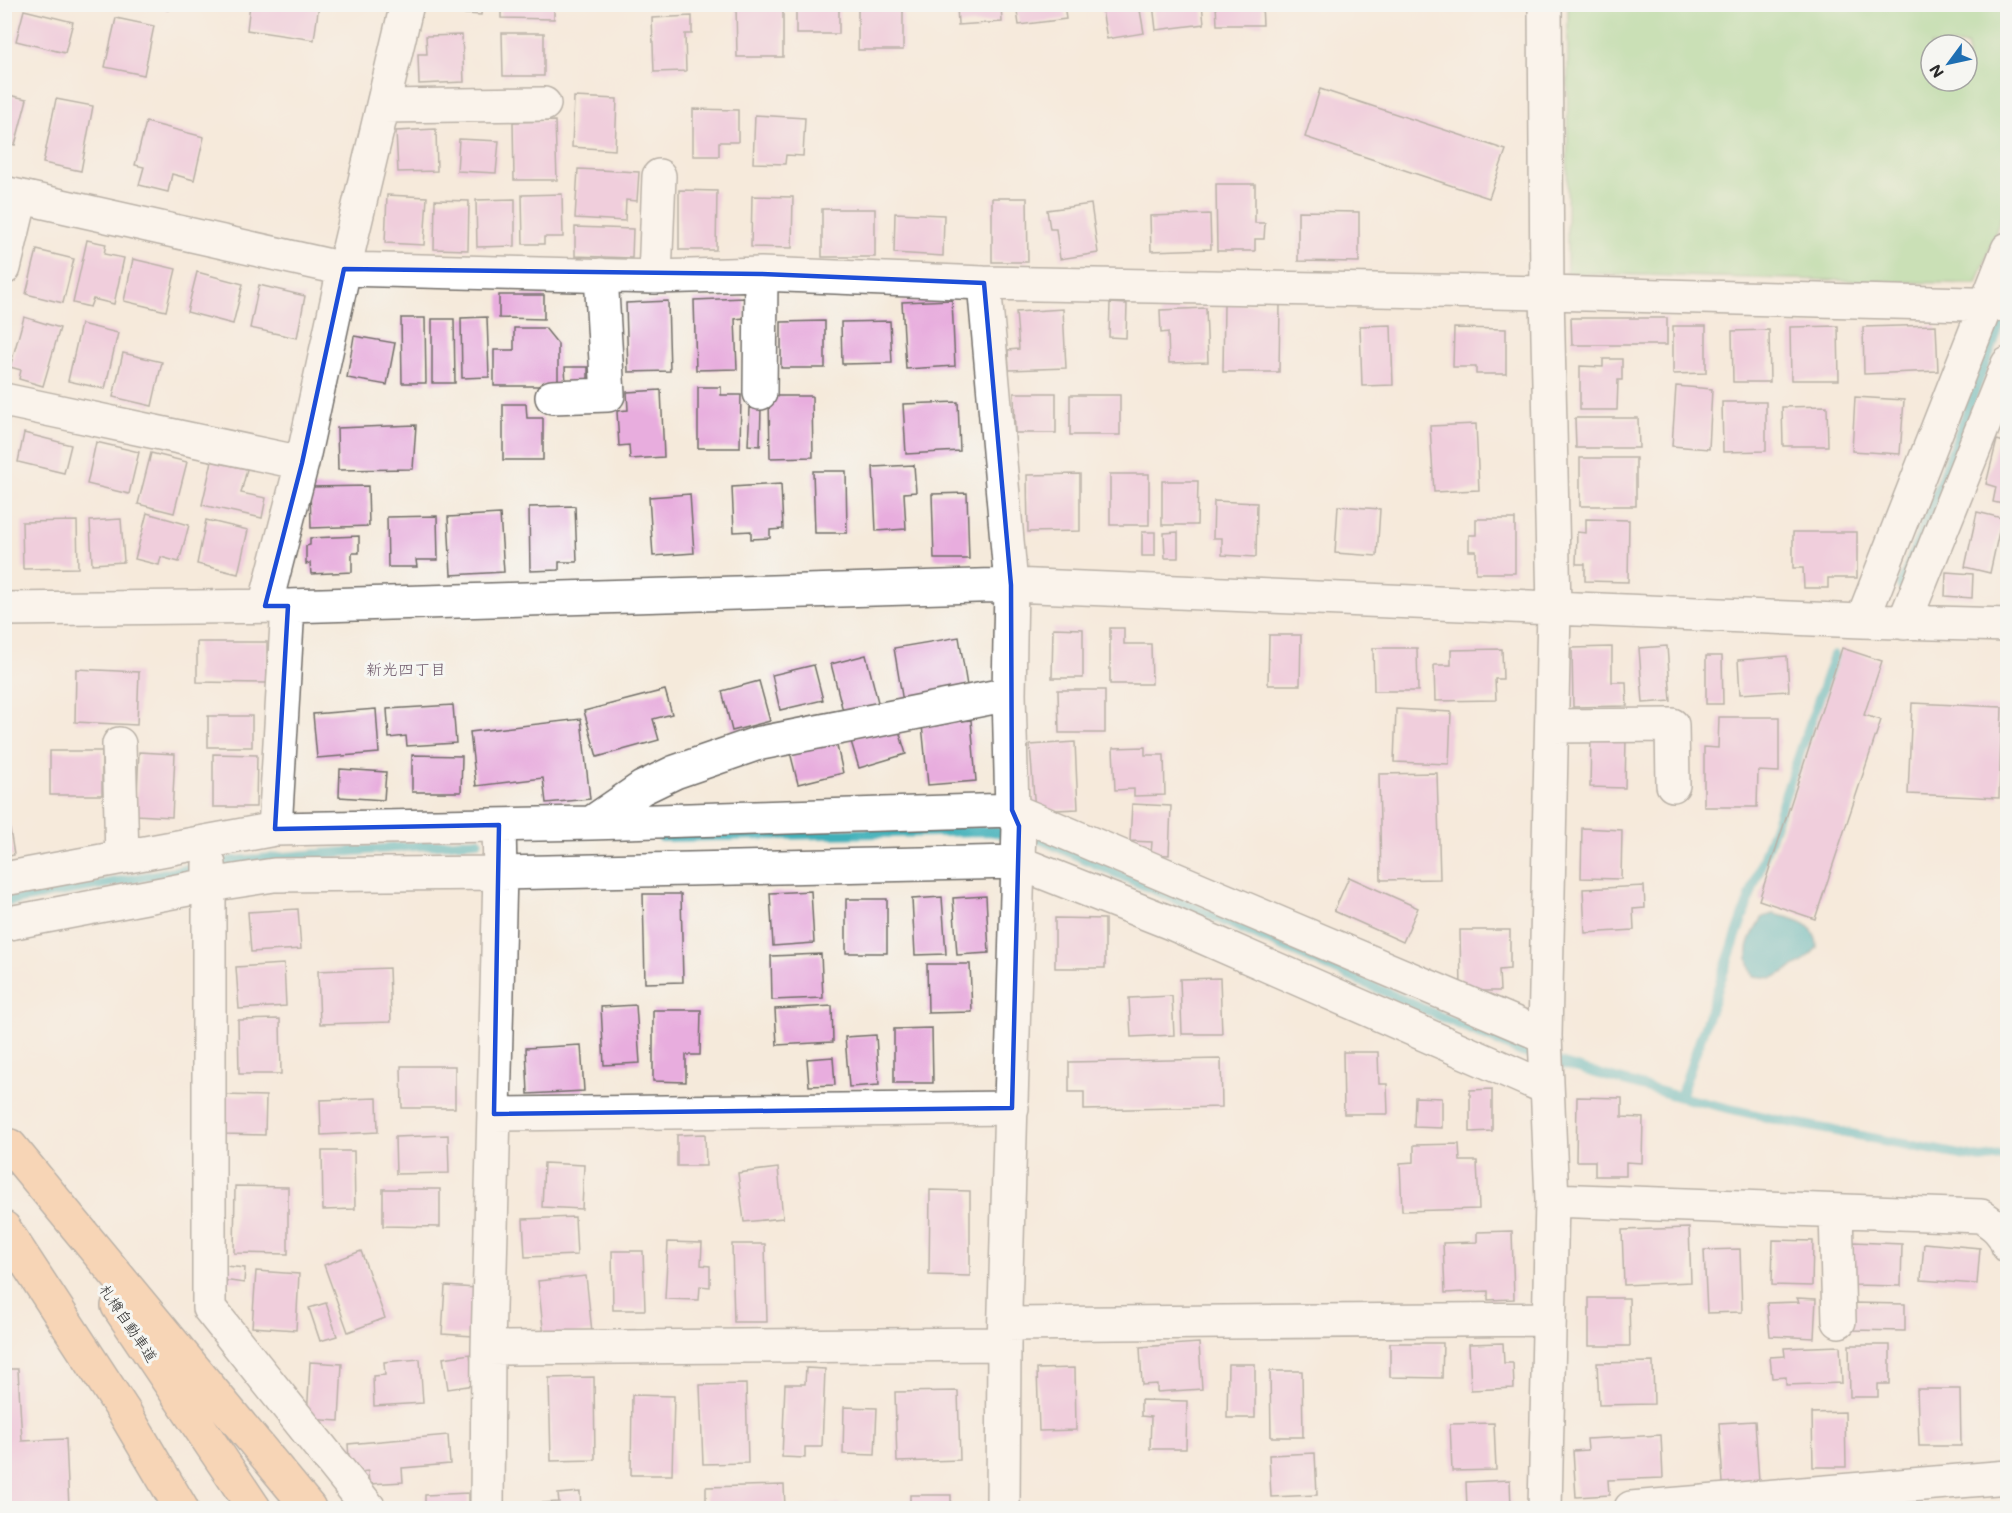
<svg xmlns="http://www.w3.org/2000/svg" width="2012" height="1513" font-family="Mali,'Klee One',sans-serif">
<rect width="100%" height="100%" fill="#f6f6f2"/>
<filter id="ink" filterUnits="userSpaceOnUse"><feTurbulence type="fractalNoise" baseFrequency=".0167" numOctaves="2"/><feDisplacementMap in="SourceGraphic" scale="12" xChannelSelector="R" yChannelSelector="G"/><feConvolveMatrix kernelMatrix="1 2 1 2 8 2 1 2 1" color-interpolation-filters="sRGB"/></filter>
<filter id="wash" filterUnits="userSpaceOnUse"><feTurbulence type="fractalNoise" baseFrequency=".008" numOctaves="4" result="noise"/><feDisplacementMap in="SourceGraphic" scale="24" xChannelSelector="R" yChannelSelector="G"/><feGaussianBlur stdDeviation="1.35" result="paint"/><feColorMatrix in="noise" values="0 0 0 0 0 0 0 0 0 0 0 0 0 0 0 0 0 1.4 0 .05"/><feComposite in="paint" operator="in"/></filter>
<g filter="url(#wash)">
<rect width="100%" height="100%" fill="#f5eadb"/>
<!-- green -->
<path fill="#94d48a" stroke="#60805a" stroke-width="1.5" fill-rule="evenodd" d="M1568,5h439v195l-30,84 -410,-11zM1931,45h36v36h-36z"/>
<!-- water -->
<path fill="#40b0b9" stroke="#366e72" stroke-width="1.5" d="M1774,914c21,5 44,8 43,34l-15,15 -29,15 -20,-2c-11,-25 -4,-38 10,-59z"/>
<g fill="none" stroke-linecap="round" stroke-linejoin="round">
<!-- stream -->
<path stroke="#40b0b9" stroke-width="10" d="M1901,586l105,-277
M662,837l327,-6 50,8 482,213 159,45 154,-442
M4,902l229,-41 245,-20
M1680,1097l98,23 203,39 27,-4"/>
</g>
<g id="blocks">
<!-- building -->
<path fill="#e8adde" d="M147,4h22l-1,6z
M250,4h69l-5,36 -67,-10z
M438,4h44l-1,11 -44,-3z
M501,4h53v15l-53,-1z
M736,4h47v53h-46z
M796,4h43v30h-43z
M858,4h45v46h-45z
M957,4h44l1,18 -44,3z
M1016,4h48l2,15 -47,6z
M1101,4h38l5,29 -37,6z
M1153,4h49l2,20 -48,6z
M1216,4h46l1,21h-46z
M24,10l49,12 -8,31 -49,-12z
M692,16v18h-7l1,37 -32,1 -2,-54z
M116,18l38,8 -10,49 -39,-8z
M502,33h42v43h-41z
M462,35l2,47 -45,2 -1,-30h9l-1,-18z
M1320,89l186,61 -17,48 -184,-61z
M4,94l23,5 -12,46 -11,-3z
M574,97l43,2 -2,51 -43,-3z
M56,99l37,7 -12,65 -38,-8z
M693,109l45,1v32h-19v14h-26z
M755,115l50,3 -2,38 -17,-1 -1,9 -32,-1z
M555,121l2,59h-43l-1,-58z
M146,122l58,15 -10,43 -22,-6 -4,18 -29,-7 5,-18 -9,-2z
M436,129l1,42 -39,1 -2,-41z
M459,139l40,2 -3,32 -39,-2z
M578,169l61,3 -2,29 -11,-1 -1,21 -50,-3z
M1216,184h39v39h10l-1,16h-9v12h-38z
M679,190l38,1 -1,59h-37z
M562,194l1,43h-19v7h-21l-1,-49z
M387,195l40,2 -3,48 -39,-2z
M752,196l41,1 -1,51 -41,-1z
M992,198h35l1,64h-36z
M515,199v47l-38,1 -1,-47z
M435,200l34,1 -1,49 -34,-1z
M1091,204l7,49 -38,6 -4,-30h-6l-3,-19z
M822,209h53v48h-53z
M1298,211l61,1v50l-61,-1z
M895,213l49,2 -1,41 -49,-3z
M1210,214l1,35 -60,2 -1,-35z
M575,227l58,2 -1,29 -57,-2z
M87,240l19,4 -2,10 20,4 -10,46 -21,-5 -3,8 -17,-4z
M37,250l37,9 -11,44 -37,-9z
M133,259l43,10 -10,42 -42,-10z
M197,272l46,12 -10,40 -46,-12z
M259,285l46,11 -8,42 -47,-10z
M499,295h45v24l-45,-1z
M744,298l1,20 -10,1 2,50 -41,1 -2,-70z
M952,300l3,66 -49,3 -4,-67z
M668,301l2,70 -42,1 -2,-69z
M1110,303l17,1 -1,34 -17,-1z
M1224,304l56,1 -1,67h-56z
M1206,308l2,54 -39,1 -1,-31 -7,1 -1,-23z
M1063,309l3,59 -57,2 -1,-20 11,-1 -3,-37z
M24,317l36,11 -17,58 -24,-7 2,-9 -11,-3z
M487,317l2,60 -27,1 -1,-60z
M401,318h24l1,65h-24z
M1571,318h96v27h-95z
M432,319h22l1,64h-23z
M825,321v47h-44v-46z
M890,321l2,42 -50,1 -1,-42z
M81,324l37,9 -13,56 -37,-8z
M1391,325l2,60 -31,1 -2,-60z
M1936,325l2,46 -74,3 -1,-47z
M1673,326h33v47l-33,1z
M1838,326l1,54h-48l-1,-53z
M514,328h31l13,16v42h-64v-36h20z
M1454,328l52,1v45h-30v-7h-23z
M1769,330l1,52h-37l-1,-51z
M354,336l41,7 -8,42 -40,-7z
M123,353l39,9 -10,44 -39,-9z
M1603,359h19v21h-4l-1,30h-37v-44l23,1z
M565,367h23v17h-22z
M1676,386l36,3 -3,60 -37,-3z
M698,387h23v8h20l-1,53h-42z
M661,390l3,67 -34,2 -1,-14 -10,1 -2,-35 11,-1 -1,-18z
M1014,393h42v40h-41z
M1070,395h50v40h-50z
M769,396h43l1,61 -43,1z
M1855,397l49,3 -4,54 -48,-3z
M958,402l2,49 -54,3 -3,-50z
M1722,402h44v49l-43,1z
M503,404h23l1,14h16v42h-40z
M1827,406l1,40h-45l-1,-39z
M750,408h11l-1,38 -12,-1z
M1575,418h63l1,30h-63z
M1476,424l3,66 -45,2 -4,-66z
M416,425l-3,44 -75,1 -1,-42z
M24,433l47,12 -7,28 -46,-11z
M1997,440l11,3v62l-15,-3 3,-15 -10,-3z
M96,442l43,10 -10,42 -42,-10z
M151,453l36,9 -13,51 -36,-9z
M1580,458h56v48h-56z
M212,461l35,8 -6,24 25,5 -4,20 -60,-13z
M914,465l2,27 -12,1 2,36 -30,2 -3,-64z
M813,471h33l1,62h-32z
M1080,474v57l-52,1 -1,-57z
M1110,474h39v51h-39z
M1162,481h36l-1,44h-35z
M781,484l2,45 -13,1v8l-19,1v-8l-17,1 -2,-45z
M368,486l1,40 -58,2 -1,-41z
M967,493l2,66h-35l-2,-65z
M690,494l4,59 -41,3 -4,-59z
M1214,501l43,2 -1,54 -34,-2v-17h-9z
M575,506l2,56h-18v8l-29,1 -1,-64z
M1338,506l42,3 -3,47 -42,-3z
M1977,512l25,6 -12,55 -25,-6z
M147,513l42,12 -10,37 -18,-5 -2,8 -24,-6z
M500,514l4,58 -53,3 -3,-58z
M437,516l1,44h-22l1,7h-29l-1,-50z
M121,519l3,43 -32,2 -2,-43z
M1476,519h39v54h-39v-22h-7v-16h7z
M1586,519l43,1 -1,62 -43,-1v-17h-9l1,-32 9,1z
M206,520l42,10 -10,44 -41,-10z
M77,521l1,47 -55,1 -1,-47z
M1142,532h13v24h-13z
M1178,532v26h-13l-1,-25z
M1793,532h64v46h-29v10h-24l-1,-20h-10z
M359,536v17h-7v19l-41,2 -1,-11 -4,1v-18l4,-1v-7z
M1946,572l27,2 -1,24 -27,-2z
M1053,628l30,1v49h-31z
M1110,628h14v16h27l1,40h-42z
M1269,635h32l-1,50h-32z
M959,637l9,55 -65,10 -9,-54z
M197,642h70v41l-70,-1z
M1667,646l4,55 -28,2 -4,-55z
M1612,647v35h14l1,24 -54,1 -1,-59z
M1373,648h44l1,43h-44z
M1842,648l40,13 -18,54 17,5 -66,199 -56,-19z
M1502,649l1,30h-8l1,21 -61,1 -1,-36h17v-15z
M866,655l13,51 -35,9 -13,-51z
M1706,656h16l1,48h-17z
M1787,656l2,35 -49,3 -2,-34z
M814,665l9,35 -43,10 -8,-35z
M76,669l63,3 -2,53 -62,-3z
M759,681l11,40 -38,10 -10,-40z
M665,690l7,24 -19,5 6,21 -62,17 -13,-46z
M1058,690h47v43h-46z
M1912,703l90,4 -3,91 -91,-4z
M453,705l3,38 -49,3 -1,-10 -17,2 -2,-29z
M376,709l3,44 -62,5 -4,-44z
M1396,709l55,3 -2,52 -55,-2z
M208,716h44v31h-44z
M1719,717h60v55l-21,-1 -1,36h-53v-60l14,1z
M581,719l9,80 -44,4 -3,-25 -67,8 -6,-54z
M971,720l5,61 -48,4 -6,-60z
M897,724l9,30 -47,14 -9,-30z
M1591,737l35,1 -1,50 -35,-1z
M836,741l7,32 -45,11 -8,-32z
M1075,742l3,67 -43,2 -5,-66z
M1145,747v8h19l1,40 -31,1v-7l-19,1 -2,-42z
M50,751h52v44h-52z
M139,752l36,2 -3,63 -36,-2z
M213,754l44,1 -1,52h-43z
M412,755l50,1 -1,36h-49z
M340,769l46,3 -2,28 -45,-3z
M1437,773l3,106 -59,1 -2,-106z
M1132,804l39,2 -2,49 -18,-1 1,-12 -22,-1z
M5,817h3l6,38 -9,2z
M1582,828l40,2 -1,49 -40,-1z
M1349,877l69,31 -15,34 -69,-31z
M1644,886l1,22 -12,1 1,21 -49,3 -2,-44z
M811,891l3,52 -41,3 -3,-53z
M643,894h38l2,88 -38,1z
M986,896l3,57 -32,2 -4,-57z
M942,897l4,57 -31,1 -3,-56z
M846,899h41v54h-41z
M298,909l3,40 -50,3 -3,-40z
M1055,918l50,1v49h-50z
M1460,930h50v39l-11,1 1,21h-39z
M821,954l2,44 -51,2 -1,-44z
M284,964l2,42 -47,3 -3,-42z
M927,964h43l2,48 -44,1z
M389,968l2,54 -71,2 -2,-53z
M1220,978l2,56h-40l-2,-55z
M1172,996l2,39 -43,2 -2,-39z
M636,1005l4,58 -36,2 -3,-58z
M832,1006l1,36 -56,3 -2,-36z
M653,1010h48l-1,45h-14v27l-33,-1z
M280,1019l1,55h-42l-1,-54z
M932,1028l1,55h-39v-54z
M876,1035l3,50 -30,2 -4,-50z
M581,1045l3,46 -56,3 -2,-46z
M1343,1052h35l1,32h8l1,30h-44z
M833,1057l2,28 -26,1 -2,-27z
M1221,1059l1,48 -138,3v-18h-15v-30z
M401,1066h54v42h-53z
M1492,1089v42l-22,1v-42z
M225,1095l41,1 -1,39 -40,-1z
M1415,1097l27,1v30l-28,-1z
M1577,1097l45,1v19l21,1 -1,45 -16,-1v14h-31v-15h-19z
M377,1098l1,34 -57,3 -1,-35z
M705,1134l1,32h-29v-31z
M448,1135l1,38 -53,1 -1,-37z
M1459,1144l1,17h17l2,48 -77,2 -2,-48 14,-1v-17z
M322,1151h32l1,58 -32,1z
M544,1163l40,2 -2,44 -40,-2z
M778,1168l5,50 -39,4 -6,-49z
M235,1186l53,1v67l-54,-1z
M383,1189h57v38l-57,-1z
M930,1190l40,1v85l-41,-1z
M575,1217l2,38 -52,2 -2,-38z
M1689,1228l2,54 -67,3 -2,-55z
M1512,1231l2,68 -26,1v-9l-43,2 -2,-50 34,-1v-10z
M1773,1240l40,1 -1,45 -40,-1z
M668,1242l34,1 -1,22 9,1v21l-10,-1 -1,14 -34,-1z
M1853,1242l49,2 -1,42 -49,-1z
M1924,1243l56,5 -3,36 -56,-4z
M732,1244h33l2,78h-33z
M1740,1249l2,63 -35,1 -3,-63z
M361,1251l24,67 -37,14 -24,-67z
M612,1251h31l2,59h-32z
M225,1266l20,2 -1,15 -21,-3z
M256,1271l43,3 -3,56 -44,-3z
M586,1276l6,56 -48,5 -6,-56z
M445,1286l31,2 -3,48 -31,-2z
M1589,1298h40l1,48h-41z
M1797,1298l19,1 -2,39 -44,-2 -3,-33 32,-1z
M326,1303l11,33 -17,5 -11,-33z
M1851,1303l54,1v27l-55,-1z
M1199,1343l3,46 -45,3v-8l-15,1 -2,-38z
M1390,1343h53l-1,35 -52,-1z
M1503,1343l1,20h9l1,25 -43,2 -2,-46z
M1849,1345h41v39h-12v13h-28z
M1840,1346l2,37 -56,2v-8l-14,1 -2,-21 15,-1 -1,-8z
M470,1354l4,31 -26,4 -5,-31z
M420,1359l3,44 -49,3 -1,-30 12,-1 -1,-13z
M310,1362l32,2 -3,57 -32,-2z
M1653,1362l1,42 -55,1 -2,-42z
M1228,1364h27v54h-28z
M806,1368l19,1 -3,78h-17v11l-23,-1 3,-73h20z
M1075,1368l1,62 -37,1 -2,-62z
M4,1369h14l4,72 44,-2 3,69h-65z
M1270,1371h32l1,66h-32z
M594,1377l1,83 -44,1 -2,-83z
M746,1384l2,79 -45,1 -3,-79z
M1917,1389h43l1,57h-42z
M958,1391l2,69 -63,2 -2,-70z
M632,1395l42,1 -2,79h-41z
M1141,1400l46,1 -1,48h-36l1,-32 -10,-1z
M844,1407l33,1 -2,47 -32,-1z
M1845,1412l1,55h-33l-1,-54z
M1755,1421l4,60 -36,2 -4,-60z
M1494,1423l2,47 -44,1 -2,-47z
M448,1435l2,29 -48,4 1,14 -34,2 -1,-13 -18,2 -2,-29z
M1661,1435l2,43 -55,2 1,15 -33,2 -3,-46 15,-1 -1,-11z
M1315,1453l2,42 -46,2 -2,-42z
M1510,1480l1,28h-44l-1,-26z
M784,1485l1,23h-79v-21z
M580,1492l1,16h-56v-4l34,-2 -1,-8z
M468,1493v15h-43v-13z
M910,1495h41v13h-41z
M840,1504v4h-39v-2z
M1319,1506v2h-18v-1z"/>
</g>
</g>
<g filter="url(#ink)">
<use href="#blocks" fill-opacity="0" stroke="#726e69" stroke-width="1.5"/>
<g fill="none" stroke-linecap="round" stroke-linejoin="round">
<!-- minor casing -->
<g stroke="#726e69" stroke-width="36">
<path id="minor" d="M383,106l161,-2
M4,193l340,76 311,8 106,-3 223,9 563,10 461,12
M4,268l17,-71
M655,277l4,-101
M984,283l27,302 -2,109 3,116 7,16 -15,518 -1,164
M760,393l1,-119
M552,397l56,-2 -7,-120
M4,400l298,63
M265,606l37,-143 42,-194 63,-265
M4,609l284,-3 723,-21 851,36 146,4
M1862,621l146,-372
M1904,623l104,-259
M1552,726l120,-1 1,60
M119,744l3,113
M591,823l51,-35 33,-16 81,-28 253,-50
M275,829l13,-223
M209,864v444l160,200
M4,879l271,-50 316,-6 421,-13 533,226
M4,924l205,-39 65,-10 226,-2 517,-11 154,61 376,165
M494,1114l518,-6
M1552,1200l429,16c12,8 23,15 27,30
M1836,1211l3,110
M1005,1324l543,-5
M488,1348l516,-4
M487,1508l1,-160 12,-475 -1,-48
M1545,1508l7,-308 -7,-164 9,-428 -7,-315 -2,-289
M1631,1508l377,-31"/>
</g>
<!-- highway casing -->
<g stroke="#726e69" stroke-width="36">
<path id="highway" d="M10,1146l299,362
M4,1228l119,182 58,98
M118,1306l136,202"/>
</g>
<!-- minor -->
<use href="#minor" stroke="#fff" stroke-width="33"/>
<!-- highway -->
<use href="#highway" stroke="#f9bc8a" stroke-width="33"/>
</g>
</g>
<!-- marked area -->
<path d="M0 0H2012V1513H0ZM344,269l417,5 223,9 27,302 1,225 7,16 -7,282 -518,6 5,-289 -224,4 13,-223h-23l37,-143z" fill="#f5eadb" fill-opacity=".55" fill-rule="evenodd"/>
<path fill="none" stroke="#1d4ed8" stroke-width="4.5" stroke-linejoin="round" d="M344,269l417,5 223,9 27,302 1,225 7,16 -7,282 -518,6 5,-289 -224,4 13,-223h-23l37,-143z"/>
<g text-anchor="middle" dominant-baseline="central" stroke-width="6" stroke-linejoin="round" paint-order="stroke">
<!-- street labels -->
<g font-size="15" fill="#2b2b2b" stroke="#f6f6f2">
<text transform="translate(129 1323) rotate(56)">札樽自動車道</text>
</g>
<!-- neighbourhood labels -->
<g font-size="16" fill="#6d586a" stroke="#f6f6f2">
<text x="406" y="668">新光四丁目</text>
</g>
</g>
<!-- margin -->
<rect width="2012" height="1513" fill="none" stroke="#f6f6f2" stroke-width="24"/>
<!-- north arrow -->
<g transform="translate(1949 63) rotate(237)"><circle r="28" fill="#f6f6f2" stroke="#a5a5a2" stroke-width="1.5"/>
<path d="M0-4.5L10 22L0 15L-10 22Z" fill="#1f6fb2"/>
<text y="-9" font-size="16" font-weight="bold" text-anchor="middle" fill="#2b2b2b">N</text>
</g>
</svg>
